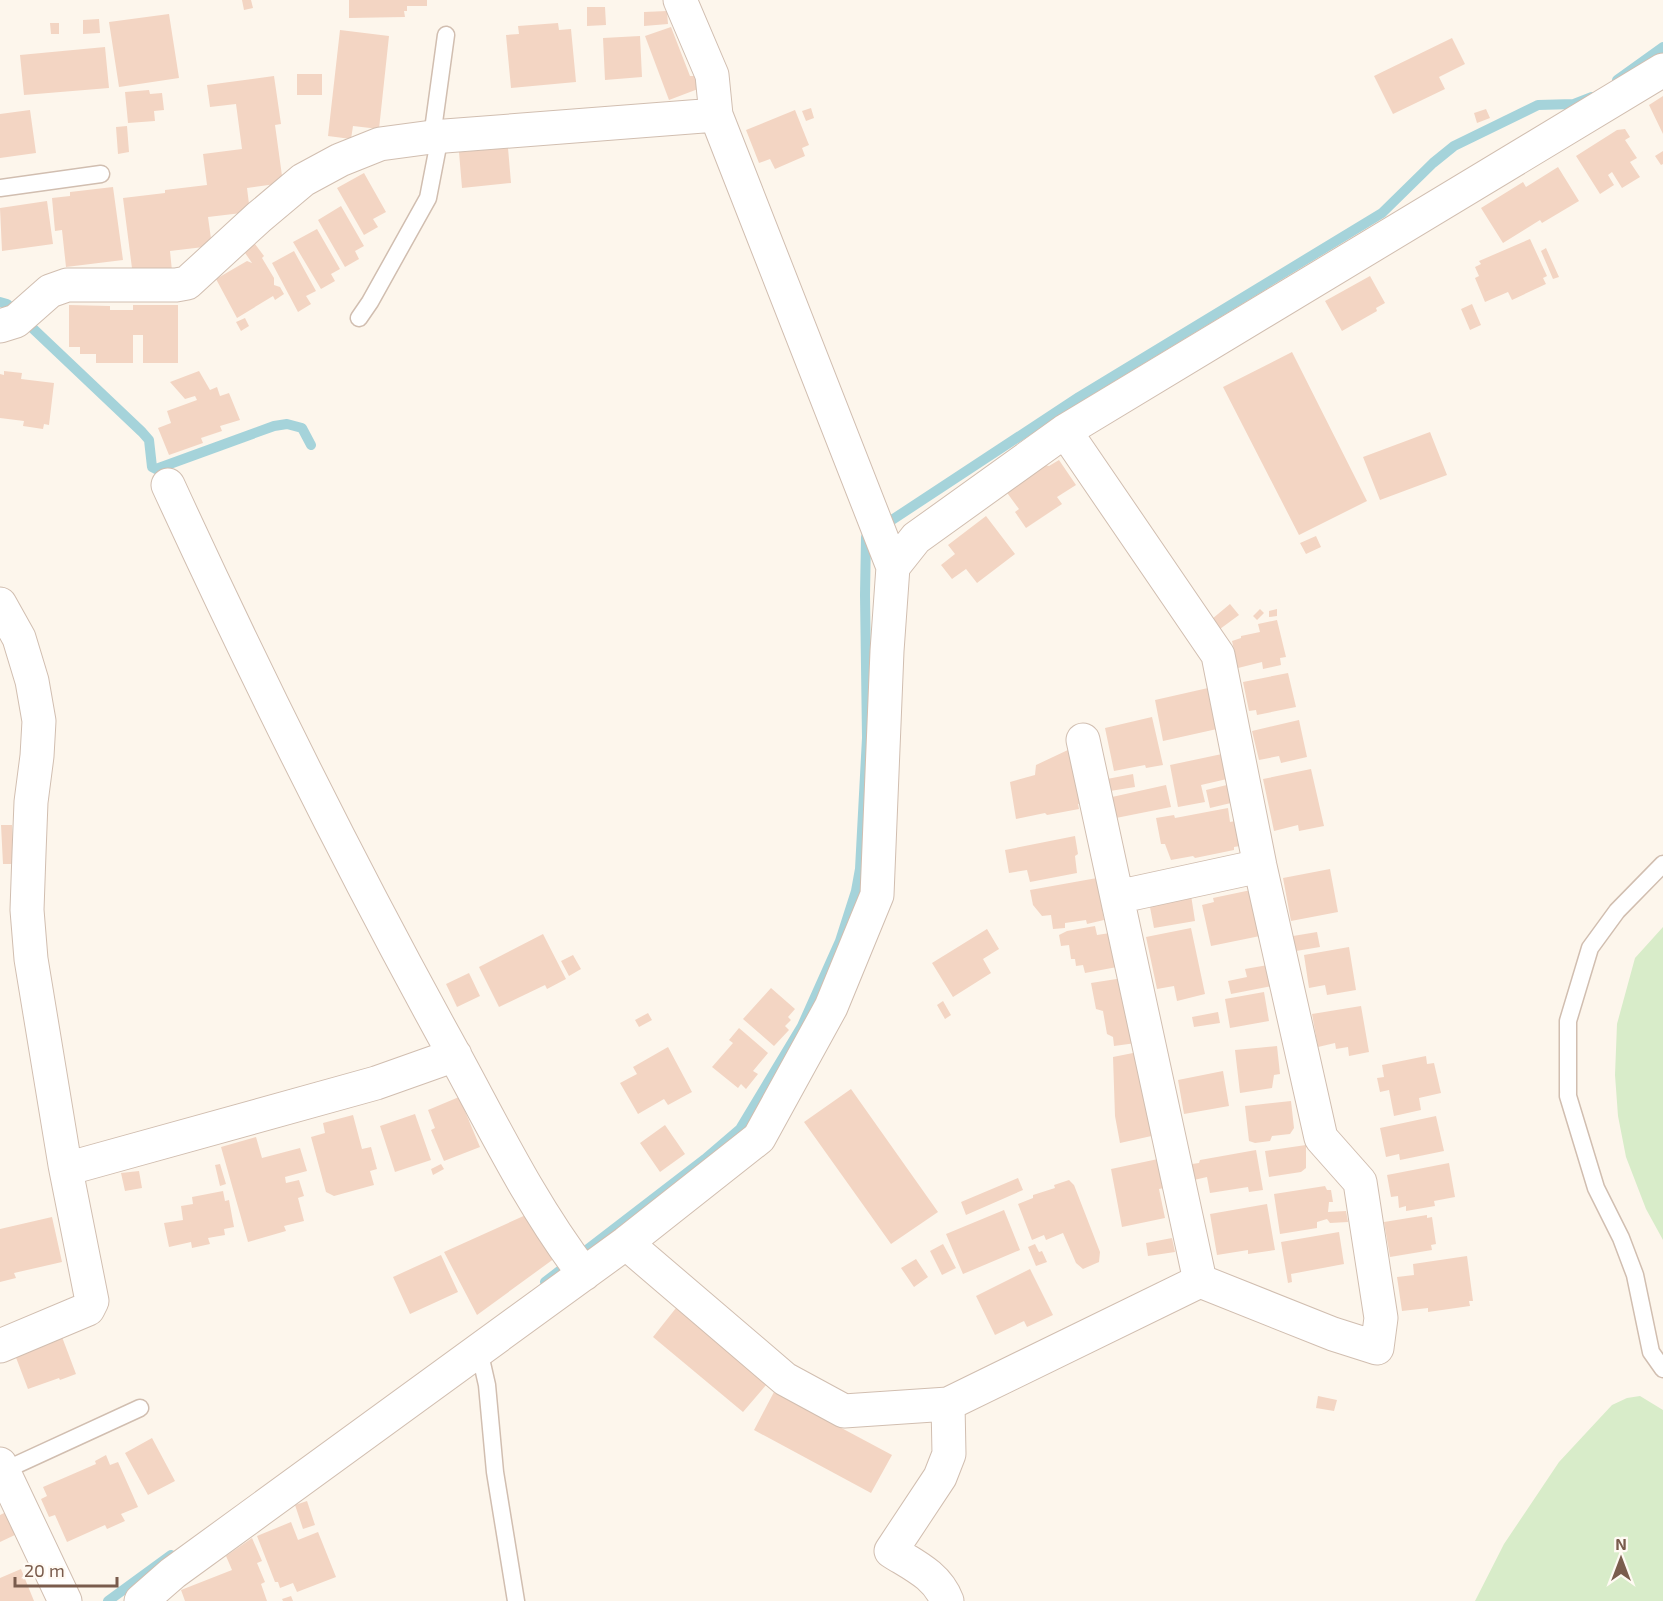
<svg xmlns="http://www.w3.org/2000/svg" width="1663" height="1601" font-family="'Exo 2',sans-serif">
<rect width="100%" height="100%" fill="#fdf6ec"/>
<!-- green -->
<path fill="#d8ecc9" d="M1663,927v313l-17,-31 -20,-52 -8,-41 -3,-41 2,-51 18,-66z
M1640,1396l23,14v191h-188l29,-57 55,-82 53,-57 15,-7z"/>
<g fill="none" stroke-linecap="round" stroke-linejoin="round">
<!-- stream -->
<path stroke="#a5d3da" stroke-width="10" d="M1617,80l46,-33
M0,302l7,2 135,128 7,8 3,27 4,2 118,-43 13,-2 15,4 9,17
M545,1282l160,-123 35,-30 62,-103 38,-85 16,-50 4,-22 7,-131 -2,-143 1,-58 213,-140 303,-184 51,-50 21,-17 84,-41 36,-1 18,-7
M108,1601l63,-46"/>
</g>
<!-- building -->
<path fill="#f3d5c3" d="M242,0h9l2,8 -9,2z
M349,0h78v6h-20v5h-3l1,6 -56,1z
M587,7h18l1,18 -19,1z
M667,11l1,13 -24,2v-14z
M169,14l10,64 -60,9 -10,-65z
M99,19l1,14 -17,1v-14z
M50,23h9v11h-8z
M558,23l1,7 12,-1 5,53 -65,6 -5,-53 13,-1 -1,-8z
M671,27l19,49h4l4,13 -29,11 -24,-64z
M340,30l49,6 -10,93 -26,-3 -2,13 -23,-3z
M640,36l2,41 -37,3 -2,-42z
M1452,38l13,26 -26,13 6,12 -52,25 -19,-38z
M105,47l4,41 -85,7 -4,-40z
M297,74h25v21h-25z
M274,76l7,48 -6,1 8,58 -36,5 3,24 -42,5 4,29 -42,5 2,20 -39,5 -10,-78 42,-5v-3l42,-5 -4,-31 39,-5 -6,-45 -26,3 -3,-22z
M149,90l1,4 12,-1 2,17 -10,1 1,10 -27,2 -3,-31z
M1663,96v38l-14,-29z
M811,108l3,10 -8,3 -4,-10z
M1486,109l4,9 -13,5 -3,-10z
M30,110l6,43 -36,5v-44z
M795,110l14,35 -7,3 3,8 -30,13 -5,-10 -11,4 -13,-33z
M127,126l2,26 -11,2 -2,-27z
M1625,129l5,8 -5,3 12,18 -7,4 10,15 -18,11 -10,-16 -4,3 6,10 -14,9 -24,-38 41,-26z
M508,148l3,35 -49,5 -3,-36z
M1663,151v13l-2,1 -6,-9z
M1558,167l21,34 -37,22 -2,-3 -37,23 -22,-35 42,-26 3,5z
M364,173l22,39 -13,7 5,8 -14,8 -27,-47z
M113,187l10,73 -57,7 -4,-37 -7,1 -3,-33 18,-2v-4z
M47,201l6,43 -51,7 -2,-43z
M341,206l23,40 -9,5 4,8 -14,8 -27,-47z
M317,229l23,40 -9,5 4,7 -14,8 -28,-47z
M1530,239l17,37 -4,2 3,6 -34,16 -4,-8 -23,10 -10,-24 4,-2 -4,-9 6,-3 -2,-3z
M255,244l9,12 -2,2 12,20v7l6,2 4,7 -9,6 -2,-4 -36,22 -21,-39 31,-18 5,2 -9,-13z
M1546,248l13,29 -6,2 -12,-28z
M294,251l22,40 -10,5 5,8 -13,8 -26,-49z
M1370,276l15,27 -9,5 1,3 -35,20 -17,-30z
M1472,304l9,21 -11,5 -9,-21z
M69,305l41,1v4h23v-5h45v58h-35v-28h-10v28h-37v-9h-16v-7h-11z
M245,318l4,8 -8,5 -5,-9z
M1292,352l75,149 -68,34 -76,-148z
M4,371l18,2 -1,6 33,4 -5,42 -5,-1 -1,5 -20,-3 1,-5 -24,-3v-44l4,1z
M199,371l11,19 7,-3 3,9 9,-3 11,27 -20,6 2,5 -21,7 2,5 -34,12 -11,-27 13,-5 -4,-12 30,-11 -2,-4 -10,3 -15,-17z
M1430,432l17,43 -67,25 -17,-43z
M1059,460l17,25 -19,12 5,7 -36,24 -11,-16 4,-3 -14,-19 39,-25 5,1z
M986,516l29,38 -38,29 -11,-14 -14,10 -11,-14 14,-11 -7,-9z
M1316,536l5,11 -15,7 -6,-11z
M1230,604l9,11 -19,14 -8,-10z
M1260,609l4,4 -7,7 -4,-4z
M1277,609v7l-8,1v-6z
M1277,620l9,37 -6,1 1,7 -18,4 -1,-7 -24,6 -6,-27 9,-3v-2l19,-4 -2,-8z
M1288,673l8,34 -39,8 -1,-5 -7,1 -6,-29z
M1208,688l9,41 -54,12 -8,-41z
M1152,717l11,48 -17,3 -1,-3 -31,6 -9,-43z
M1299,720l8,37 -26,6 -2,-7 -20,4 -7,-29z
M1070,749l12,54 -4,1 1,5 -32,6 -2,-2 -29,6 -6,-37 25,-7 1,-10z
M1222,754l5,25 -26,6 4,17 -27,5 -8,-42z
M1311,769l13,57 -25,5 -1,-6 -24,6 -11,-52z
M1133,774l2,13 -25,4 -3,-12z
M1231,784l4,18 -25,6 -4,-18z
M1166,785l5,22 -55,11 -4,-21z
M1228,808l2,14 10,-2v26l-6,1v3l-39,8 -2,-2 -22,4 -6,-16h-4l-5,-26 18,-3 1,3z
M1,825h11l1,39h-10z
M1075,836l3,18 -3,2 2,17 -47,9 -3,-12 -18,3 -4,-23z
M1330,869l8,43 -47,9 -8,-43z
M1097,878l7,42 -17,4 -1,-4 -21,3v5l-12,1 -2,-14 -9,1 -9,-11 -3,-15z
M1251,890l9,46 -49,10 -9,-41 12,-3 -1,-4z
M1191,895l4,26 -41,7 -5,-26z
M1095,926l2,9 13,-2 7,34 -32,6 -2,-8 -7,1 -1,-7h-4l-2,-14 -8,1 -2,-11 8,-4z
M1191,928l14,66 -28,7 -3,-15 -17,3 -11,-52z
M987,929l12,20 -16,10 8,14 -38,24 -21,-34z
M1317,932l3,15 -24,4 -3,-15z
M543,934l23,45 -19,10 -2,-4 -46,22 -20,-40z
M1349,947l7,43 -29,5 -2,-10 -16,3 -5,-33z
M573,955l8,14 -12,7 -8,-15z
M1268,965l4,21 -41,8 -3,-13 19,-4 -2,-8z
M469,973l11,23 -23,11 -11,-23z
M1123,978l13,65 -22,3 -1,-9 -6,-3 -4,-23 -7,-2 -5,-26z
M771,988l24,21 -7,8 3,3 -6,6 4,4 -15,16 -31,-27z
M1264,992l5,29 -39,7 -5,-29z
M943,1001l8,14 -6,4 -8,-14z
M1361,1006l8,46 -20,4 -1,-9 -12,2 -1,-6 -17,4 -6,-33z
M1218,1012l2,11 -26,4 -2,-10z
M648,1013l4,7 -13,7 -4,-7z
M739,1028l29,25 -15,18 5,3 -12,15 -5,-5 -3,4 -26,-21 21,-24 -4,-3z
M1277,1046l3,28 -6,1 -2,13 -32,5 -5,-43z
M668,1047l24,45 -24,13 -4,-6 -26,15 -18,-31 17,-9 -4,-7z
M1138,1052l18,83 -36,8 -5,-27 -2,-59z
M1426,1056l1,8 7,-1 7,30 -22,5 2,12 -27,6 -5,-26 -9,2 -3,-14 7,-1 -2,-12z
M1223,1071l6,35 -45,8 -6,-34z
M851,1089l87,123 -47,32 -87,-122z
M459,1097l21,50 -36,14 -13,-31 4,-2 -7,-18z
M1291,1101l3,27 -4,6 -18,2 -2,5 -15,2 -6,-2 -4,-35z
M415,1114l16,46 -36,12 -15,-46z
M353,1115l9,34 9,-2 6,22 -7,2 4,14 -40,11 -8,-4 -15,-55 14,-4 -2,-10z
M1436,1116l8,35 -44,9 -1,-6 -13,3 -6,-29z
M665,1125l20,29 -25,18 -20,-29z
M256,1137l6,21 38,-10 7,23 -22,6 1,6 13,-3 5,16 -6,2 6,23 -20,5 2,5 -38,11 -27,-95z
M1306,1145v23l-5,4 -32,5 -4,-26z
M1256,1150l7,40 -14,2 -1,-5 -38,6 -3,-16 -13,3 -2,-16 7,-1 1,-3z
M1158,1159l6,29 -5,1 6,29 -43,9 -11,-58z
M1449,1163l6,34 -21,4 1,5 -29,5v-5l-7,2 -1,-12 -7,1 -4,-22z
M220,1164l6,20 -6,2 -5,-21z
M441,1164l3,5 -11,6 -2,-6z
M139,1171l3,17 -17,3 -4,-18z
M1018,1178l5,12 -57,25 -5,-13z
M1069,1180l5,5 26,67 -1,10 -16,7 -7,-6 -13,-30 -17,7 -2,-5 -12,5 -14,-36 15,-6v-3l22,-7 -1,-3z
M1325,1186l2,4h4l2,12h-4l-1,10 18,-1 2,11 -18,1 -3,-4 -10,3v6l-37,6 -6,-40z
M223,1191l2,10 4,-1 5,27 -10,2 1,6 -17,3 2,6 -18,4 -1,-6 -22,5 -5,-24 19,-3 -2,-14 12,-2 -1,-7z
M1267,1204l8,46 -27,4v-4l-31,5 -7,-41z
M1004,1210l16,40 -57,24 -17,-40z
M528,1214l27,44 -78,57 -33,-63z
M1427,1215v3l5,-1 4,27 -5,1 1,5 -42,7 -6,-35z
M52,1217l10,45 -48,11 2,5 -16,4v-53z
M1339,1232l5,32 -53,10 1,8 -4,1 -7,-41z
M1172,1238l3,14 -27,4 -2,-13z
M943,1244l13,24 -14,7 -12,-24z
M1035,1244l4,8 3,-1 5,11 -11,4 -8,-19z
M441,1255l17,37 -48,22 -17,-37z
M1467,1256l6,45h-4l1,5 -42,6v-4l-26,3 -5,-34 17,-2 -1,-11z
M916,1259l12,18 -14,10 -13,-19z
M1030,1269l23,46 -26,12 -3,-6 -29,14 -19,-39z
M676,1308l91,76 -24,28 -90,-75z
M62,1337l14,37 -16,6 -1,-2 -31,11 -13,-34z
M774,1392l118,63 -21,38 -117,-63z
M1318,1396l19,4 -3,11 -18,-3z
M152,1438l23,43 -27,14 -23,-42z
M106,1455l4,10 8,-3 20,45 -17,7 4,7 -18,8 -2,-4 -38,17 -12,-27 -6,2 -8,-18 6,-3 -4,-9 53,-23 -1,-3z
M307,1501l8,24 -12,4 -8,-24z
M6,1512l11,22 -17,8v-27z
M291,1522l7,18 20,-8 18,45 -39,15 -4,-9 -13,5 -2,-6h-3l-18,-46z
M252,1538l10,23 -5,2 8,19 -4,2 6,17h-82l-4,-11 51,-20 -6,-14z
M21,1569l13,32h-34v-23z
M291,1596l2,5h-10l-1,-2z"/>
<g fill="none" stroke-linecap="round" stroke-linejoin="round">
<!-- lane casing -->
<g stroke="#d1beb0" stroke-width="19">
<path id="lane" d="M432,137l14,-102
M0,188l101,-14
M359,318l11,-16 58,-104 12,-62
M1663,864l-46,47 -27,37 -22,73v75l28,92 25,50 14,37 16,77 12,17
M479,1350l8,35 8,87 21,129
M3,1471l137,-63"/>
</g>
<!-- street casing -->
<g stroke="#d1beb0" stroke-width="35">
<path id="street" d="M680,0l32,75 4,40 177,452
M0,326l16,-5 34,-30 17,-6h109l11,-2 72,-66 44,-37 37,-20 40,-16 52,-7 284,-22
M168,485c86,187 177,371 276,551 45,81 84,165 140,238
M0,604l19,34 13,43 7,40 -2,35 -6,46 -2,51 -2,57 4,49 34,206 27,136 -4,8 -88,37
M1083,740l117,541
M1117,897l143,-31
M66,1169l310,-86 79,-28
M626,1243l159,136 59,32 104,-7 252,-123 133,53 44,14 4,-30 -21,-136 -39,-44 -61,-272 -42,-211 -153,-224
M0,1464l65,137
M141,1601l32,-28 453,-330 133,-105 72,-131 46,-112 10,-244 6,-84 23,-29 149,-107 598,-361
M947,1601c-10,-26 -34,-36 -56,-50l49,-74 9,-23 -1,-50"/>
</g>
<!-- lane -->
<use href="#lane" stroke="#fff" stroke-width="16"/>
<!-- street -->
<use href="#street" stroke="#fff" stroke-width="33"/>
</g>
<!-- north arrow -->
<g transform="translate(1621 1559)" stroke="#fffaf3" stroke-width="4.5" paint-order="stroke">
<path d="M0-4.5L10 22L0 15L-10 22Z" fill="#7a5c4d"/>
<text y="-9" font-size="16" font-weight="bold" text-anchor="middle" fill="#7a5c4d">N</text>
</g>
<!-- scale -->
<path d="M15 1577v9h102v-9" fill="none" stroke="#7a5c4d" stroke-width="3"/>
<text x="24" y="1577" font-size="18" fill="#7a5c4d" stroke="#fffaf3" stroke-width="4.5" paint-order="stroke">20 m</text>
</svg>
